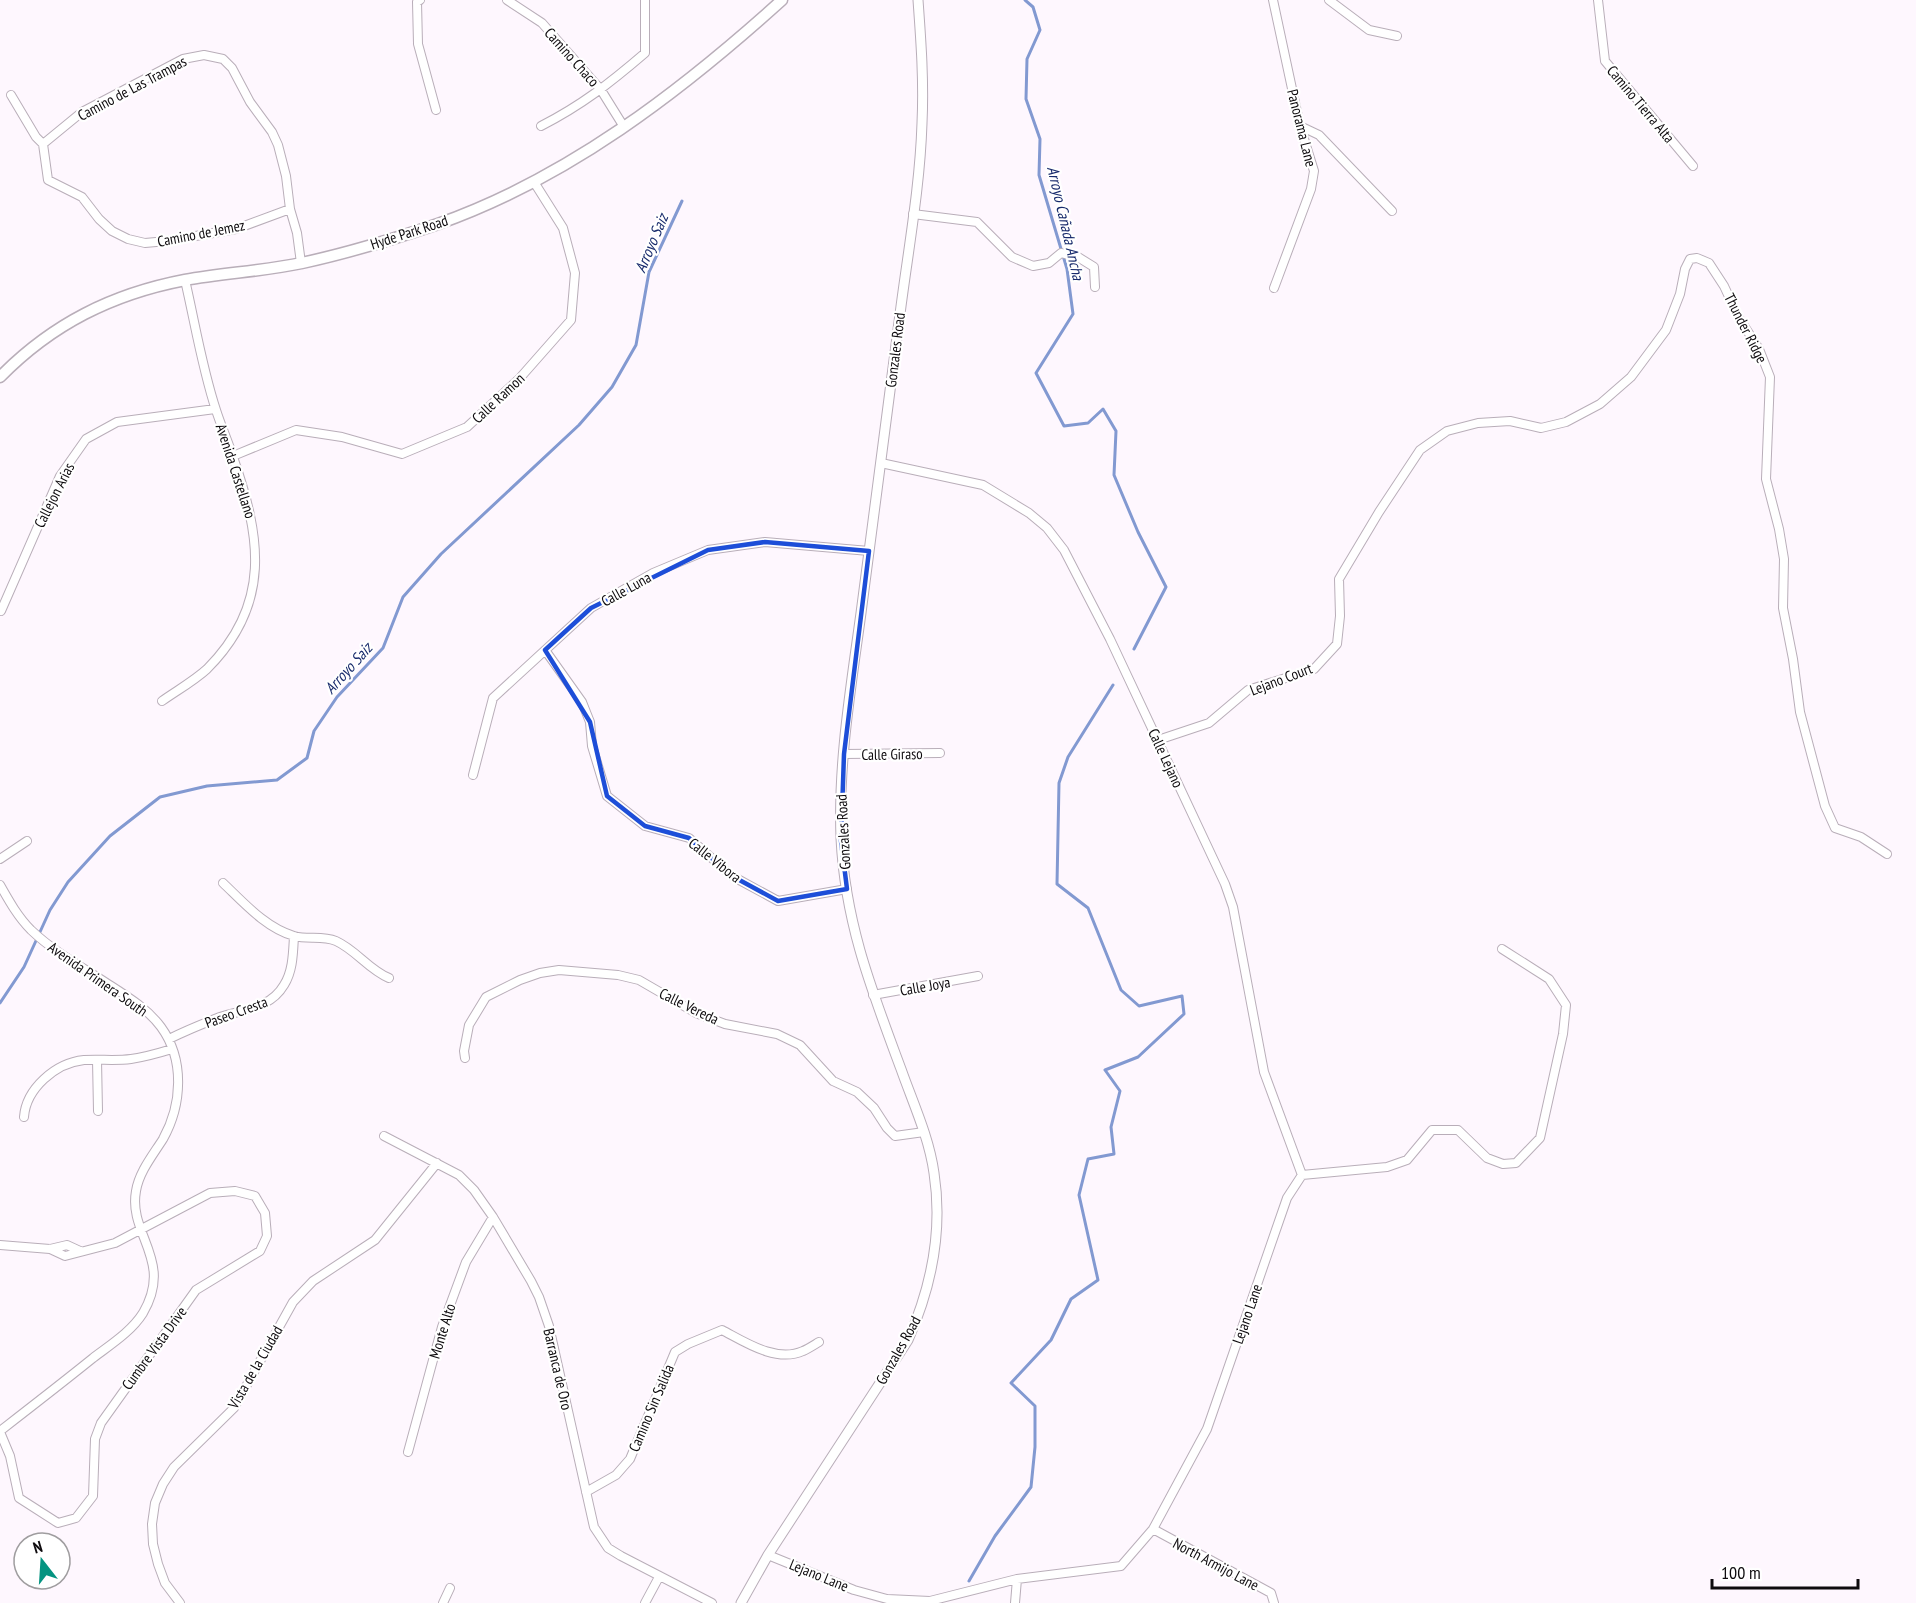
<svg xmlns="http://www.w3.org/2000/svg" width="1916" height="1603" font-family="'PT Sans Narrow',sans-serif">
<rect width="100%" height="100%" fill="#fef7fe"/>
<g fill="none" stroke-linecap="round" stroke-linejoin="round">
<!-- stream -->
<path stroke="#8299d1" stroke-width="3" d="M1025,0l8,7 7,23 -13,29 -1,40 14,40 -1,36 28,94 6,45 -37,59 28,53 24,-3 15,-14 13,22 -2,44 24,57 28,55 -32,62
M0,1003l24,-36 26,-57 18,-28 42,-46 50,-39 47,-11 70,-6 30,-22 7,-27 23,-34 46,-49 20,-51 38,-43 138,-129 33,-38 24,-42 13,-73 33,-71
M969,1581l26,-45 36,-49 4,-40v-41l-24,-23 40,-43 20,-41 27,-19 -19,-85 9,-36 26,-5 -3,-27 9,-36 -15,-21 33,-13 46,-43 -2,-18 -43,10 -18,-16 -33,-82 -31,-24 2,-101 9,-26 45,-72"/>
<!-- minor casing -->
<g stroke="#b9aeb9" stroke-width="10">
<path id="minor" d="M420,0l-3,2 1,42 18,66
M507,0l35,23 59,67 23,37
M1273,0l27,126 14,45 -3,18 -37,99
M1329,0l40,30 28,6
M1598,0l7,61 88,105
M11,95l25,42 7,7 5,36 34,17 17,22 13,12 16,8 17,4 22,-2 69,-12 54,-20
M541,126c41,-21 69,-43 104,-73v-53
M1300,126l19,9 73,76
M43,144l39,-32 101,-53 21,-4 19,4 9,9 18,34 22,30 6,13 8,31 4,33 7,24 4,30
M913,214l64,8 35,35 21,9 16,-3 12,-10 17,4 16,10 1,20
M233,456l63,-26 46,7 60,17 65,-27 52,-48 52,-59 4,-47 -12,-45 -29,-46
M881,463l102,22 46,28 18,15 17,22 46,89 115,245 8,23 31,165 38,103
M1,611l59,-135 26,-37 31,-17 98,-13
M545,650l37,52 8,20 2,24 15,50 38,30 44,12 43,38 46,25 69,-12
M162,701c14,-10 32,-20 45,-32 65,-65 54,-132 26,-212 -5,-16 -12,-31 -17,-47 -14,-42 -21,-87 -31,-130
M1158,740l51,-17 39,-33 66,-21 23,-25 3,-28 -1,-37 40,-67 41,-62 27,-19 31,-8 32,-2 31,7 25,-6 34,-18 31,-27 35,-47 14,-36 5,-25 5,-10 7,-1 12,5 15,23 15,32 20,31 11,28 -4,102 13,50 5,30 -1,49 10,51 7,53 25,94 10,22 26,9 26,17
M844,754l96,-1
M473,775l20,-77 98,-90 62,-35 55,-23 57,-8 104,9
M0,859l27,-18
M223,883c21,20 43,45 71,53 14,4 28,-1 42,5 20,9 33,29 53,37
M0,885c9,16 18,32 31,45 22,21 49,36 74,52 20,13 42,26 56,45 24,33 21,78 2,112 -10,16 -24,33 -27,52 -8,44 38,69 7,122 -12,19 -33,32 -50,45 -31,25 -62,49 -93,73
M873,995l105,-19
M169,1039c16,-8 33,-15 51,-22 23,-8 50,-8 64,-32 9,-14 9,-32 10,-49
M465,1058l-1,-7 5,-26 17,-28 34,-17 20,-7 19,-3 59,5 21,5 57,33 29,11 52,10 23,11 33,36 24,11 17,16 13,20 8,8 29,-4
M97,1060l1,51
M24,1117c2,-28 31,-54 60,-57 16,-1 31,1 47,-1 14,-2 28,-6 41,-10
M384,1136l75,39 15,15 19,27 38,64 8,16 10,29 45,201 14,21 13,8 91,47
M0,1245l50,4 17,-4 13,6
M0,1432l10,24 9,42 39,25 18,-5 17,-22 2,-57 6,-16 95,-133 64,-39 7,-15 -2,-23 -10,-17 -20,-5 -25,2 -95,50 -50,13 -15,-7
M408,1452l34,-125 24,-65 27,-45
M586,1492l30,-17 14,-16 45,-107 13,-8 34,-14c23,12 54,33 81,21 5,-2 11,-6 16,-9
M1153,1529l118,64 3,10
M768,1555l86,35 33,9 43,2 87,-22 104,-13 32,-37 54,-100 80,-231 15,-23 85,-8 20,-7 25,-30h26l29,28 16,6 13,-1 24,-25 23,-104 3,-29 -17,-26 -47,-30
M180,1603l-15,-20 -7,-19 -5,-20 -1,-20 3,-21 8,-19 11,-17 60,-59 59,-106 20,-21 62,-41 62,-77
M443,1603l7,-15
M645,1603l14,-26
M1015,1603l2,-24"/>
</g>
<!-- tertiary casing -->
<g stroke="#b9aeb9" stroke-width="11">
<path id="tertiary" d="M741,1603l27,-48 140,-215c23,-52 35,-109 26,-167 -5,-36 -21,-70 -33,-104 -29,-78 -56,-146 -60,-231 -3,-75 10,-151 20,-225 13,-100 26,-199 39,-299 8,-63 20,-127 22,-191 2,-41 -1,-82 -4,-123"/>
</g>
<!-- secondary casing -->
<g stroke="#b9aeb9" stroke-width="13">
<path id="secondary" d="M0,377c52,-53 112,-83 185,-97 39,-7 79,-9 117,-17 46,-10 92,-24 136,-39 130,-46 242,-132 344,-224"/>
</g>
<!-- minor -->
<use href="#minor" stroke="#fff" stroke-width="8"/>
<!-- tertiary -->
<use href="#tertiary" stroke="#fff" stroke-width="9"/>
<!-- secondary -->
<use href="#secondary" stroke="#fff" stroke-width="10"/>
</g>
<!-- marked area -->
<path fill="none" stroke="#1d4ed8" stroke-width="4.5" stroke-linejoin="round" d="M765,542l104,9 -25,203 -3,87 6,48 -69,12 -46,-25 -43,-38 -44,-12 -38,-30 -17,-74 -45,-72 46,-42 117,-58z"/>
<g text-anchor="middle" dominant-baseline="central" stroke-width="4.5" stroke-linejoin="round" paint-order="stroke">
<!-- street labels -->
<g font-size="15" fill="#0e0b0e" stroke="#fff">
<text transform="translate(572 57) rotate(48)">Camino Chaco</text>
<text transform="translate(132 88) rotate(-28)">Camino de Las Trampas</text>
<text transform="translate(1641 104) rotate(50)">Camino Tierra Alta</text>
<text transform="translate(1302 128) rotate(76)">Panorama Lane</text>
<text transform="translate(409 232) rotate(-18)">Hyde Park Road</text>
<text transform="translate(201 233) rotate(-11)">Camino de Jemez</text>
<text transform="translate(1746 328) rotate(63)">Thunder Ridge</text>
<text transform="translate(895 350) rotate(-83)">Gonzales Road</text>
<text transform="translate(498 398) rotate(-43)">Calle Ramon</text>
<text transform="translate(236 471) rotate(72)">Avenida Castellano</text>
<text transform="translate(54 495) rotate(-63)">Callejon Arias</text>
<text transform="translate(626 589) rotate(-29)">Calle Luna</text>
<text transform="translate(1281 679) rotate(-21)">Lejano Court</text>
<text transform="translate(892 754) rotate(-1)">Calle Giraso</text>
<text transform="translate(1166 758) rotate(65)">Calle Lejano</text>
<text transform="translate(843 832) rotate(-93)">Gonzales Road</text>
<text transform="translate(715 860) rotate(38)">Calle Vibora</text>
<text transform="translate(98 979) rotate(35)">Avenida Primera South</text>
<text transform="translate(925 986) rotate(-10)">Calle Joya</text>
<text transform="translate(689 1006) rotate(26)">Calle Vereda</text>
<text transform="translate(236 1012) rotate(-20)">Paseo Cresta</text>
<text transform="translate(1247 1314) rotate(-71)">Lejano Lane</text>
<text transform="translate(442 1331) rotate(-73)">Monte Alto</text>
<text transform="translate(154 1348) rotate(-54)">Cumbre Vista Drive</text>
<text transform="translate(898 1350) rotate(-61)">Gonzales Road</text>
<text transform="translate(255 1367) rotate(-60)">Vista de la Ciudad</text>
<text transform="translate(558 1369) rotate(77)">Barranca de Oro</text>
<text transform="translate(651 1408) rotate(-67)">Camino Sin Salida</text>
<text transform="translate(1216 1564) rotate(28)">North Armijo Lane</text>
<text transform="translate(819 1575) rotate(22)">Lejano Lane</text>
</g>
<!-- water labels -->
<g font-size="16" font-style="italic" fill="#182b6c" stroke="#fff">
<text transform="translate(1066 223) rotate(77)">Arroyo Cañada Ancha</text>
<text transform="translate(651 243) rotate(-67)">Arroyo Saiz</text>
<text transform="translate(348 668) rotate(-48)">Arroyo Saiz</text>
</g>
</g>
<!-- north arrow -->
<g transform="translate(42 1561) rotate(343)"><circle r="28" fill="#ffffff" stroke="#9f9d9f" stroke-width="1.5"/>
<path d="M0-4.5L10 22L0 15L-10 22Z" fill="#059481"/>
<text y="-9" font-size="16" font-weight="bold" text-anchor="middle" fill="#0e0b0e">N</text>
</g>
<!-- scale -->
<path d="M1712 1579v9h146v-9" fill="none" stroke="#0e0b0e" stroke-width="3"/>
<text x="1721" y="1579" font-size="18" fill="#0e0b0e" stroke="#ffffff" stroke-width="4.5" paint-order="stroke">100 m</text>
</svg>
